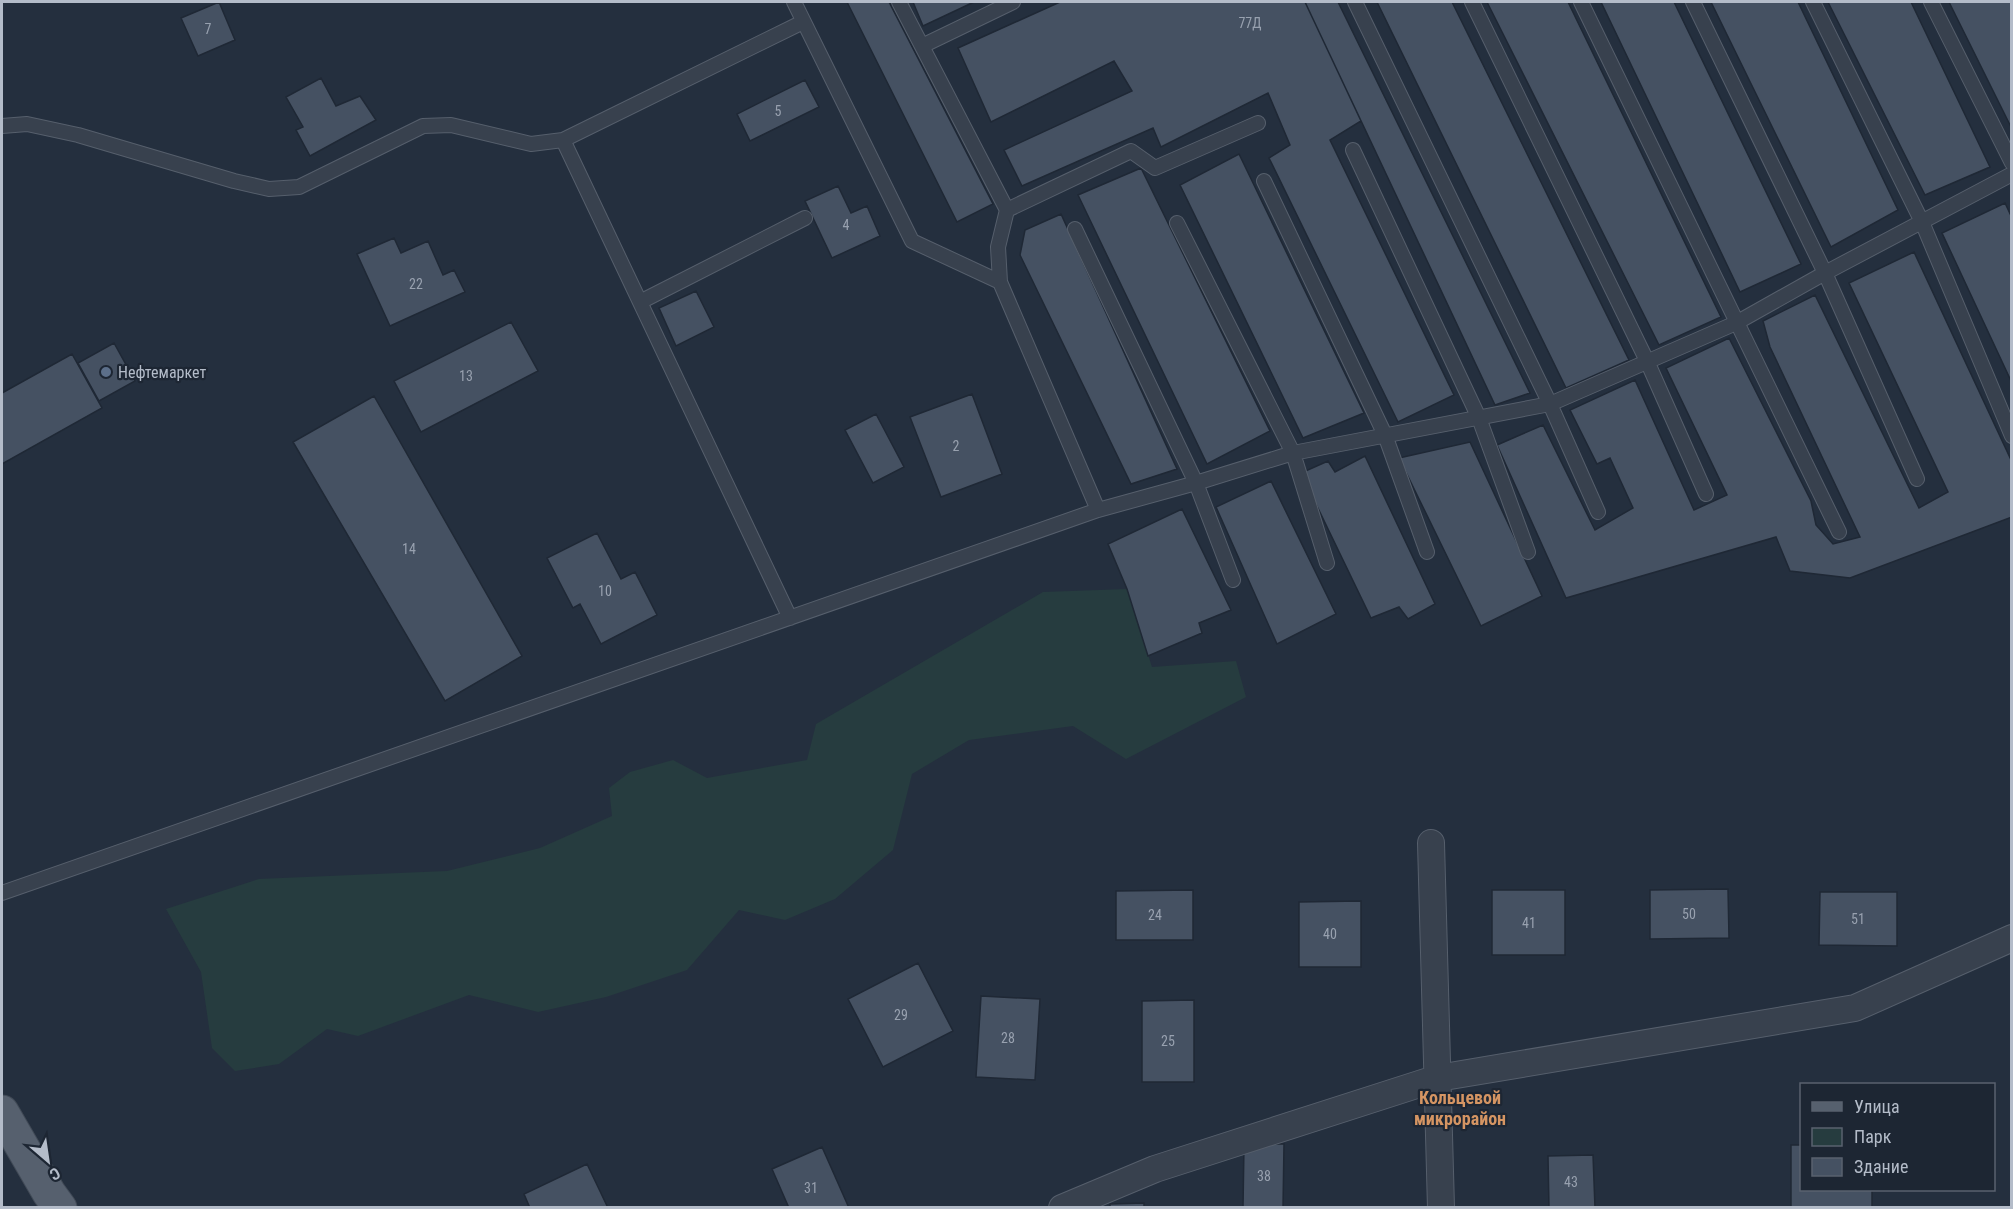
<svg xmlns="http://www.w3.org/2000/svg" width="2013" height="1209" font-family="'Roboto Condensed',sans-serif">
<rect width="100%" height="100%" fill="#242f3e"/>
<!-- green -->
<path fill="#263c3f" d="M1127,589l25,78 84,-6 10,36 -120,62 -53,-33 -104,14 -57,34 -19,76 -58,49 -50,21 -46,-10 -52,60 -81,27 -68,15 -69,-17 -111,41 -31,-7 -48,35 -44,7 -23,-23 -11,-76 -35,-63 93,-30 188,-8 93,-23 72,-32 -3,-28 21,-16 43,-12 34,18 100,-18 9,-36 227,-132z"/>
<!-- building -->
<path fill="#455162" stroke="#1f2835" stroke-width="1.5" d="M219,2l16,38 -37,16 -17,-38z
M847,2h42l104,202 -36,18z
M913,2h61l-51,24z
M1060,2h245l56,119 -31,19 124,255 -56,27 -129,-264 21,-13 -22,-52 -107,54 -8,-19 -131,58 -18,-36 128,-59 -18,-30 -123,61 -33,-74z
M1305,2h33l192,391 -35,12z
M1377,2h75l177,358 -63,28z
M1487,2h81l153,315 -62,28z
M1601,2h73l127,262 -61,28z
M1711,2h87l100,208 -67,37z
M1828,2h83l79,165 -65,28z
M1949,2h63v127z
M321,78l15,28 24,-10 16,24 -66,36 -14,-26 7,-3 -17,-30z
M805,80l14,27 -69,34 -13,-27z
M1239,154l125,259 -61,25 -123,-253z
M1141,168l129,263 -63,33 -129,-269z
M838,186l13,27 16,-7 13,30 -48,22 -27,-57z
M2005,203l7,15v165l-70,-150z
M1061,214l116,255 -46,15 -111,-229 5,-25z
M394,238l7,15 27,-12 15,34 11,-5 11,22 -75,34 -33,-72z
M1914,252l98,210v55l-162,61 -60,-7 -14,-34 -210,61 -69,-153 46,-20 52,105 38,-22 -23,-50 -13,6 -27,-54 65,-30 59,130 33,-15 -61,-127 63,-30 82,163 5,24 17,19 27,-7 -90,-190 -7,-26 52,-26 104,213 29,-16 -99,-209z
M696,291l18,36 -38,19 -17,-38z
M511,322l27,49 -117,61 -27,-51z
M114,343l21,38 -36,20 -21,-38z
M72,354l30,54 -100,56v-71z
M972,394l30,80 -61,23 -31,-80z
M374,396l148,260 -77,45 -152,-259z
M876,414l28,53 -31,16 -28,-53z
M1470,442l72,154 -61,30 -82,-168z
M1365,456l70,148 -27,15 -9,-12 -28,11 -70,-145 27,-12 7,11z
M1271,481l65,133 -59,30 -61,-137z
M1182,509l49,101 -32,13 3,10 -54,23 -21,-67 -19,-45z
M597,533l24,46 14,-7 22,43 -56,29 -21,-40 -7,4 -26,-50z
M1728,889l1,49 -79,1v-49z
M1193,890v50h-77v-49z
M1492,890h73v65h-73z
M1820,892h77v54l-78,-1z
M1361,901v66h-62v-65z
M918,963l35,68 -70,36 -35,-68z
M981,996l59,3 -5,81 -59,-3z
M1194,1000v82h-52v-81z
M1244,1144h40l-1,64h-40z
M1791,1145h11v45h70v18h-81z
M822,1147l27,61h-60l-17,-39z
M1593,1155l2,53h-46l-1,-52z
M587,1164l21,44h-78l-6,-14z
M1144,1203v5h-34v-4z"/>
<g fill="none" stroke-linecap="round" stroke-linejoin="round">
<!-- lane casing -->
<g stroke="#565f6c" stroke-width="16">
<path id="lane" d="M794,2l118,239 88,41 98,228
M899,2l108,208
M1355,2l195,402 48,108
M1472,2l175,359 59,133
M1581,2l258,530
M1693,2l132,271 92,206
M1813,2l109,220 90,214
M1931,2l81,161
M922,46l91,-44
M2,126l25,-2 51,11 156,46 35,8 30,-2 124,-61 28,-1 80,19 32,-4 240,-118
M563,140l227,478
M1353,150l126,268 49,134
M1264,181l121,254 42,117
M1177,223l116,230 34,110
M1075,229l121,254 37,97
M1000,282l-2,-35 9,-37 124,-59 24,17 103,-45
M640,302l165,-84
M2,893l1096,-383 98,-27 97,-30 257,-49 186,-81 89,-50 187,-99"/>
</g>
<!-- street casing -->
<g stroke="#565f6c" stroke-width="28">
<path id="street" d="M1431,843l10,365
M1062,1208l93,-39 283,-91 417,-70 157,-70"/>
</g>
<!-- primary casing -->
<g stroke="#414a57" stroke-width="35">
<path id="primary" d="M2,1112l47,81 11,15"/>
</g>
<!-- lane -->
<use href="#lane" stroke="#38414e" stroke-width="14"/>
<!-- street -->
<use href="#street" stroke="#38414e" stroke-width="26"/>
<!-- primary -->
<use href="#primary" stroke="#56606e" stroke-width="33"/>
</g>
<!-- markers -->
<circle fill="#5c6f8a" stroke="#1d2633" stroke-width="2" cx="106" cy="372" r="6"/>
<g text-anchor="middle" dominant-baseline="central" stroke-width="4.5" stroke-linejoin="round" paint-order="stroke">
<!-- number labels -->
<g font-size="14" fill="#98a1af">
<text x="1250" y="23">77Д</text>
<text x="208" y="29">7</text>
<text x="778" y="111">5</text>
<text x="846" y="225">4</text>
<text x="416" y="284">22</text>
<text x="466" y="376">13</text>
<text x="956" y="446">2</text>
<text x="409" y="549">14</text>
<text x="605" y="591">10</text>
<text x="1689" y="914">50</text>
<text x="1155" y="915">24</text>
<text x="1858" y="919">51</text>
<text x="1529" y="923">41</text>
<text x="1330" y="934">40</text>
<text x="901" y="1015">29</text>
<text x="1008" y="1038">28</text>
<text x="1168" y="1041">25</text>
<text x="1264" y="1176">38</text>
<text x="1571" y="1182">43</text>
<text x="811" y="1188">31</text>
</g>
<!-- poi labels -->
<g font-size="16" fill="#b4bcc9" stroke="#1d2633" text-anchor="start">
<text x="118" y="372">Нефтемаркет</text>
</g>
<!-- neighbourhood labels -->
<g font-size="18" font-weight="bold" fill="#d59563" stroke="#1d2633">
<text x="1460" y="1097">Кольцевой<tspan x="1460" dy="21">микрорайон</tspan></text>
</g>
</g>
<!-- border -->
<rect width="2013" height="1209" fill="none" stroke="#b4bcc9" stroke-width="6"/>
<!-- legend -->
<rect x="1800" y="1083" width="195" height="108" fill="#1d2633" stroke="#59626f" stroke-width="1.5"/>
<rect x="1812" y="1102" width="30" height="9" fill="#56606e" stroke="#59626f" stroke-width="1.5"/>
<text x="1854" y="1113" font-size="18" fill="#b4bcc9">Улица</text>
<rect x="1812" y="1128" width="30" height="18" fill="#263c3f" stroke="#59626f" stroke-width="1.5"/>
<text x="1854" y="1143" font-size="18" fill="#b4bcc9">Парк</text>
<rect x="1812" y="1158" width="30" height="18" fill="#455162" stroke="#59626f" stroke-width="1.5"/>
<text x="1854" y="1173" font-size="18" fill="#b4bcc9">Здание</text>
<!-- north arrow -->
<g transform="translate(48 1161) rotate(151)" stroke="#1d2633" stroke-width="4.5" paint-order="stroke">
<path d="M0-4.5L10 22L0 15L-10 22Z" fill="#b4bcc9"/>
<text y="-9" font-size="16" font-weight="bold" text-anchor="middle" fill="#b4bcc9">С</text>
</g>
</svg>
